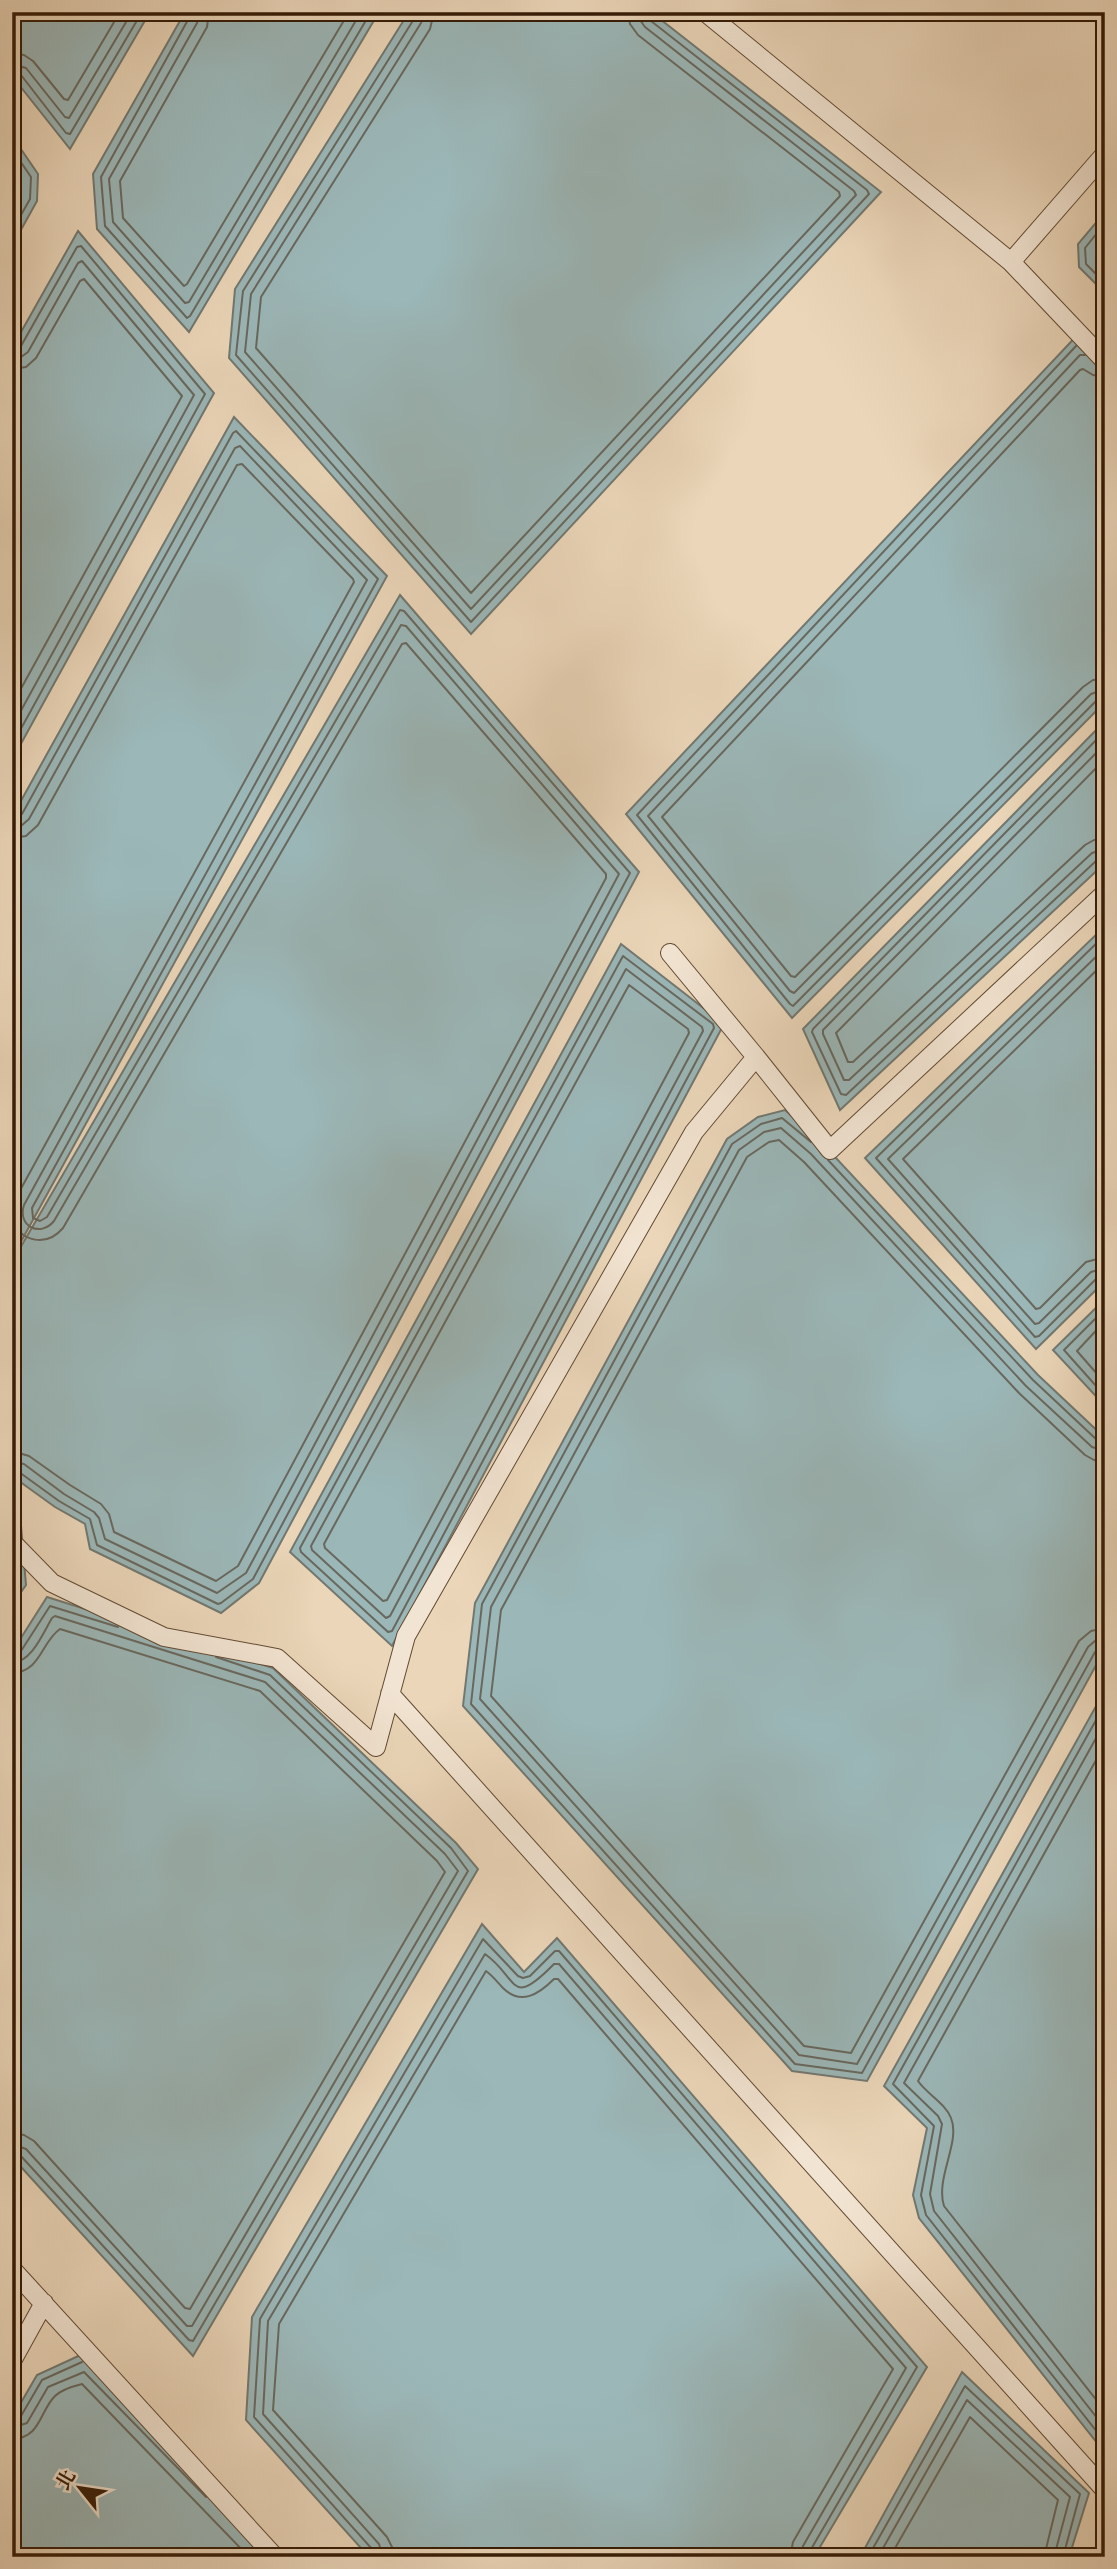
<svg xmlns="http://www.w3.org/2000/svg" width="1117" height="2569" font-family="'IM FELL Double Pica','Noto Serif TC',serif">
<rect width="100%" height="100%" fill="#ebd6b9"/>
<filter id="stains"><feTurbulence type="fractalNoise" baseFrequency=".00286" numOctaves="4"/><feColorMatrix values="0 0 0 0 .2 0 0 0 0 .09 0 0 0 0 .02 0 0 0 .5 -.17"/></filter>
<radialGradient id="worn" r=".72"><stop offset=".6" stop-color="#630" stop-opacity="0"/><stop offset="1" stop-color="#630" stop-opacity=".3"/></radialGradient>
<!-- water -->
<path fill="#9bb7b8" stroke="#727871" stroke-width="2" d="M12,12h138l-80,137 -58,-73z
M185,12h194l-190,320 -92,-103 -4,-55z
M409,12h242l230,180 -410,442 -242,-276 6,-69z
M12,136l26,38 -1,27 -25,45z
M1105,212v81l-26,-26 -1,-23z
M78,231l136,162 -202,367v-412z
M1083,329l22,24v349l-313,316 -166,-204z
M234,417l153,159 -375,682v-441z
M400,595l239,277 -380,711 -38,30 -131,-64 -5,-25 -30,-17 -43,-31v-214z
M1105,721v142l-265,247 -37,-81z
M1105,926v355l-69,68 -171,-191z
M621,944l103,80 -332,622 -102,-94z
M785,1110l37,33 216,232 67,63v211l-238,432 -75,-10 -329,-365 12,-103 252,-464 31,-22z
M1105,1299v107l-52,-56z
M12,1516l9,10 5,59 -14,20z
M47,1597l226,71 183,175 22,26 -285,487 -181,-199v-505z
M1105,1690v763l-186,-235 -6,-23 14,-67 -43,-42z
M482,1924l42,48 33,-34 370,429 -113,190h-445l-123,-137 6,-103z
M87,2352l199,205h-274v-139l25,-43z
M962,2372l127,121 -20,64h-209z"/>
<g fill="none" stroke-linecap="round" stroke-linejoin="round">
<!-- shore -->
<path stroke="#68685f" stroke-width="2" d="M190,12l-1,6 -88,159 4,49 82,92 3,-2 181,-304
M199,12l-2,11 -88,156 4,43 72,81 4,-1 172,-290
M209,12l-2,15 -87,154 3,37 61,68 3,-2 162,-272
M415,12l-1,7 -171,272 -7,64 235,267 398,-428 -2,-4 -216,-169 -3,-9
M424,12l-3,11 -170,271 -6,58 226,257 385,-414 -2,-4 -209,-164 -5,-7 -1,-8
M434,12l-4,17 -169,268 -5,51 215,245 369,-397 -1,-4 -201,-157 -8,-11 -2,-12
M12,53l12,2 9,6 31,38 4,1 52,-88
M12,64l14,4 39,49 4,1 63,-106
M12,73l9,2 45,58 4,1 72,-122
M12,149l19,28 -1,22 -18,32
M1105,223l-20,25 1,16 19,19
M1076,346l-439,469 153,189 3,2 304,-306 8,-2
M12,350l9,-4 56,-99 4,-1 124,148 -193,351
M1085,355h-5l-432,461 142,175 4,2 297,-299 14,-5
M12,358l9,-1 7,-5 50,-89 4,-2 112,134 -182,332
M12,369l14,-2 10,-9 44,-77 4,-2 98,117 -170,309
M1105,377l-12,-2 -10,-6 -3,1 -418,447 129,159 4,1 288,-290 10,-7 12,-1
M1105,731l-292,298 -1,3 29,62 5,1 251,-235 8,-2
M1105,744l-282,286v4l21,46h5l243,-227 13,-4
M1105,759l-269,274 12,29h5l232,-217 9,-5 11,-1
M12,819l10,-5 211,-381 3,-2 142,148 -346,629 1,10 7,3 7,-4 353,-607 4,1 226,262 -377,706 -32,24 -3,1 -121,-59 -7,-26 -31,-18 -40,-29 -7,-2
M12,828l9,-2 8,-7 206,-371 5,-2 127,134 -343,625c-7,21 16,33 30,16l347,-596 5,1 213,248 -373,699 -29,20 -112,-54 -6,-21 -5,-6 -30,-18 -40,-30 -12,-2
M12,838l14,-2 12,-11 199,-360 5,-1 111,115 1,3 -342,623
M1105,935l-229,223 159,179 4,-1 58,-58 8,-2
M1105,948l-217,211 147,165 4,-1 52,-51 14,-4
M623,956l90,68 1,4 -322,603 -4,1 -87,-80 -1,-4z
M1105,962l-202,197 133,150 4,-1 46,-46 19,-5
M626,969l76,58 1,4 -313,585 -4,2 -74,-68 -1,-4z
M629,985l59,44 1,4 -302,567 -4,1 -58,-53 -1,-4z
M811,1142l-29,-24 -21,6 -29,20 -250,460 -11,100 324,360 67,9 233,-421 10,-5
M828,1160l205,220 64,60 8,2
M12,1219c9,24 35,28 51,9l339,-584 4,-1 200,231v4l-368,688 -22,15 -102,-49 -5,-18 -8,-10 -31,-19 -41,-29 -17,-5
M1105,1309l-41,41 41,46
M1105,1321l-28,30 28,32
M1105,1451l-13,-4 -66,-61 -215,-232 -30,-26 -17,4 -25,18 -248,457 -11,92 319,356 58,9 231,-417 8,-7 9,-1
M1105,1462l-11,-2 -9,-5 -66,-62 -215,-231 -25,-22 -10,2 -22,15 -246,453 -10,86 313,350 47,7 228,-412 12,-10 14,-3
M12,1654l9,-3 29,-45 68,21
M12,1663c20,-1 31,-30 40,-45l3,-2 210,66 180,172 13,17 -266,455h-5l-161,-177 -14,-5
M12,1673c29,-1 29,-31 48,-44l200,62 177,170 8,11 -255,437 -5,-1 -151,-167 -10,-6 -12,-2
M1105,1704l-212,380 41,42 -13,69 5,20 179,227
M1105,1722l-201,361 34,33 4,8 -12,70 4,17 171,217
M1105,1744l-187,337c9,13 27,22 33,37 10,24 -16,60 -7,88l161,205
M12,2153l8,2 169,185 4,1 275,-470 -17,-23 -181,-173 -54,-18
M12,2420l9,-4 21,-36 40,-18
M12,2428l15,-5 21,-36 36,-15 122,125
M12,2439c29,-1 27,-27 43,-43 6,-6 19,-10 27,-12l167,173
M374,2557l-2,-8 -118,-132 6,-98 223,-380 35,37 5,2 7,-2 25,-25h4l358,416 -107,184 -1,6
M383,2557l-4,-13 -116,-130 5,-93 217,-367c34,24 24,56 69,10h5l347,404 -103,178 -3,11
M393,2557l-1,-10 -5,-10 -114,-127 6,-86 207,-353c7,5 11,11 17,17 18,18 36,6 51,-9h4l335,390 -100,173 -3,15
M868,2557l97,-171 115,108 -17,63
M878,2557l89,-157 103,97 -16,60
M890,2557l80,-140 88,83 -14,57"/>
<!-- lane casing -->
<g stroke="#624933" stroke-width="20">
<path id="lane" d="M705,12l306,250 94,99
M1011,262l94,-108
M670,953l86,104
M12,1542l40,41 112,54 113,21 99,89 30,-111 288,-504 62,-75 74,93 275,-257
M390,1694l715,796
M12,2269l263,288
M12,2361l32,-58"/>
</g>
<!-- lane -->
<use href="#lane" stroke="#f2e4d2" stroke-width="18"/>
</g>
<!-- margin -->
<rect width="1117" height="2569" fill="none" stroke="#ebd6b9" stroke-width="42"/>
<rect x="14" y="14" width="1089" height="2541" fill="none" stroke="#351a06" stroke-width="3.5"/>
<rect x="21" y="21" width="1075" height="2527" fill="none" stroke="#351a06" stroke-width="2"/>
<!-- north arrow -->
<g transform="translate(80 2488) rotate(300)" stroke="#f2e4d2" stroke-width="5" paint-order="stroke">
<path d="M0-5L12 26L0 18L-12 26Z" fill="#351a06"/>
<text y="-10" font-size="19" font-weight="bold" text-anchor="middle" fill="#351a06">北</text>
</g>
<rect width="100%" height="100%" filter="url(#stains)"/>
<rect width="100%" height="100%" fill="url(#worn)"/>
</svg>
